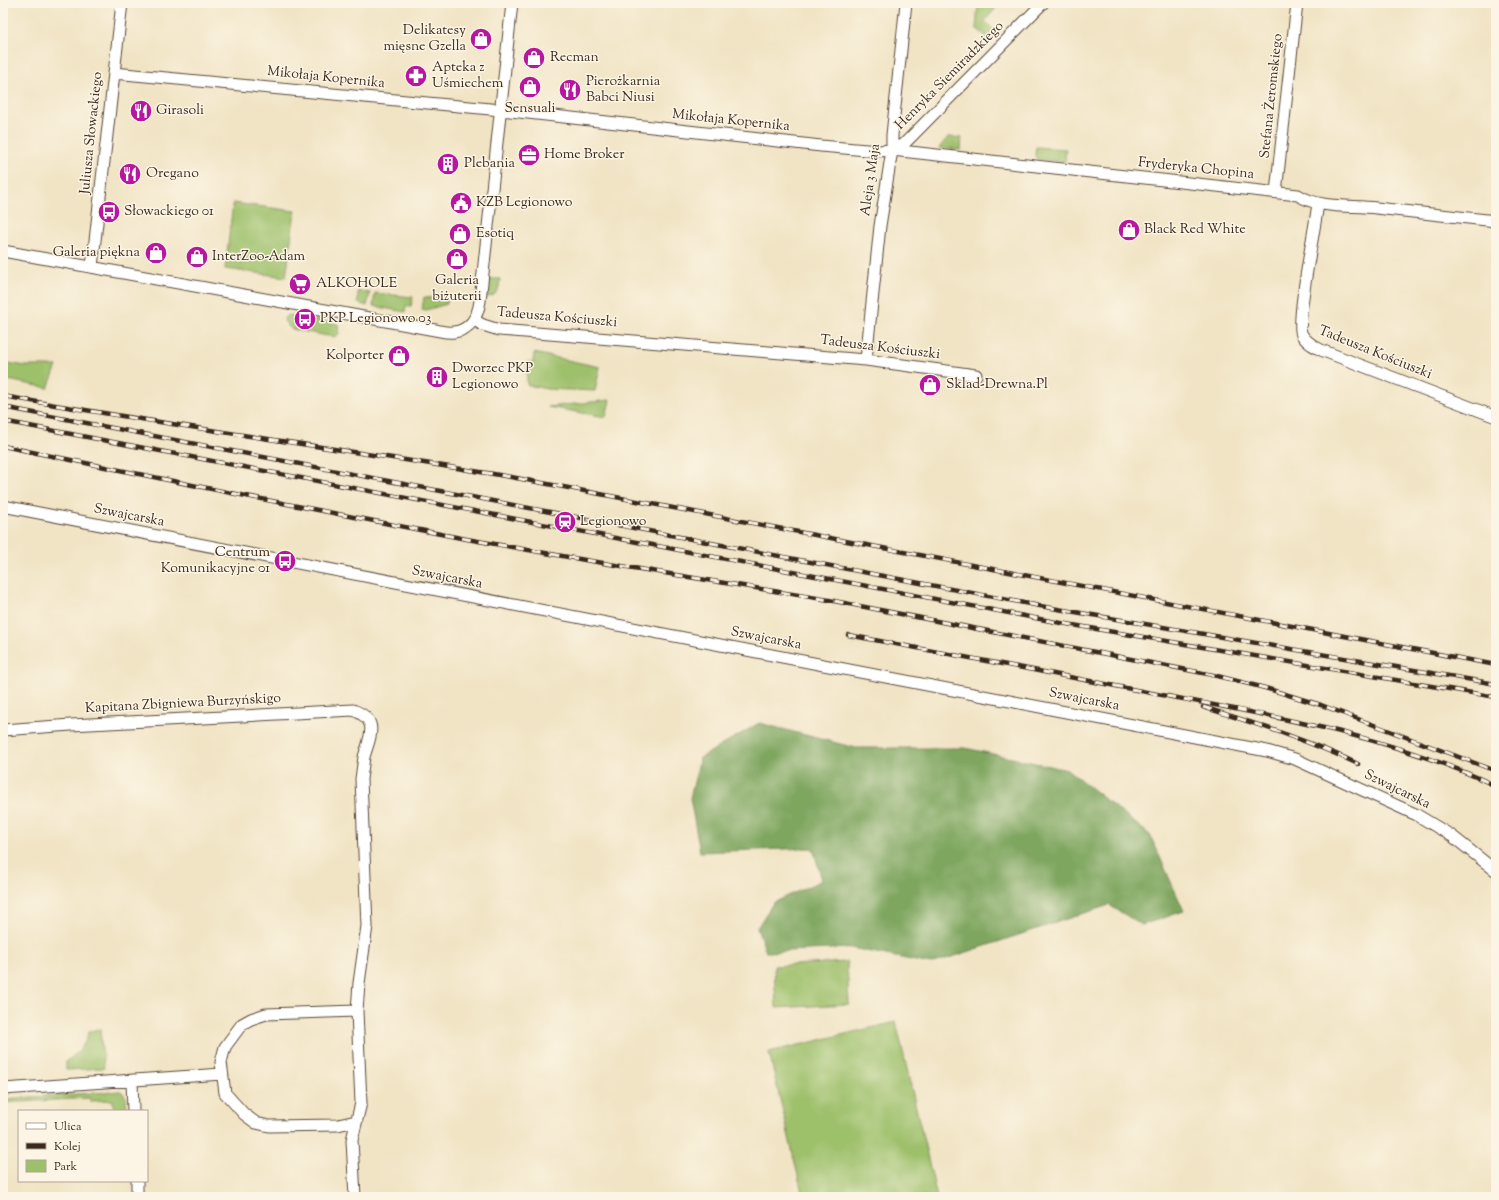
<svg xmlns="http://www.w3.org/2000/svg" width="1499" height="1200" font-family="'Sorts Mill Goudy',serif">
<rect width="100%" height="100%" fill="#fcf5e5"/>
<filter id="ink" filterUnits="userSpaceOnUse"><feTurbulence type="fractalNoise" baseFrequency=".025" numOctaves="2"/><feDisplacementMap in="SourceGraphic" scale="8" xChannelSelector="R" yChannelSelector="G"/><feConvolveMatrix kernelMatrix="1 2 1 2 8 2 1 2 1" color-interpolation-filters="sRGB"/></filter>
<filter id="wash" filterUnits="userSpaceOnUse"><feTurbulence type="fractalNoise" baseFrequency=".012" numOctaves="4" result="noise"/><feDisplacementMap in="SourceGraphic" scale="16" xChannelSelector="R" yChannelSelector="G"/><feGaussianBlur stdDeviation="0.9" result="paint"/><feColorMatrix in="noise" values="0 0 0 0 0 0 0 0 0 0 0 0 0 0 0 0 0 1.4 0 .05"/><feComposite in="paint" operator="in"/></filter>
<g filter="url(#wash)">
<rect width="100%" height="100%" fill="#f1e4c5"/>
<!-- green -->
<path fill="#9dc06a" stroke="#6c7544" d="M978,3h19l-1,5 -11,13 11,11 -7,7 -13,-11z
M948,137l14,1 -1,12 -22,-2z
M1036,147l30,2 -1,13 -28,-3 -2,-4z
M233,203l62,8 -9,66 -61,-8z
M489,279h11c-1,10 -2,17 -13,18z
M358,291l12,2 -3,13 -9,-3z
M375,293l38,4 -2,9h-5l-1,6 -32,-6z
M424,297l23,3v4l-21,6 -4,-1z
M288,315l10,1v3l12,3v-3l28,5 1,9 -1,2 -5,2 -42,-8 -6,-7 -1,-4z
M534,353l66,14 -5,24 -48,-2 -20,-4v-23h6z
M3,362l23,4h31l-9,22 -45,-9z
M610,400l-4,17 -58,-10z
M847,962l2,42 -73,4 -2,-42z
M896,1022l41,175h-134l-34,-145z
M100,1029l4,39 -38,2v-9c13,-8 19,-16 23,-30z
M121,1091l5,6 1,14h-13l-1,-11 -23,1v-3l-87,5v-4z"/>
<!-- forest -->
<path fill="#7ea65e" stroke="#5c683e" d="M759,723l97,25h109l103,22 82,65 34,76 -42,14 -33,-20 -178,59 -80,-16 -85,4 -9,-24 16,-25 49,-23 -9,-32 -113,4 -10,-54 10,-40z"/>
</g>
<g filter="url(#ink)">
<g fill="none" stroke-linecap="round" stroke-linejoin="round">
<!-- minor casing -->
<g stroke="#564637" stroke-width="13">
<path id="minor" d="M114,73l387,37 320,36 57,5 14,-1 406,45c22,14 53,10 78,13 40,4 80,9 120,13
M892,150l13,-7 138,-140
M1276,192l21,-189
M1318,203c-2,21 -23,120 -16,132 5,8 12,11 19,15l175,67
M3,251l432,79c6,1 13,3 19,2 17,-2 24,-17 26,-31l32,-298
M92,267l30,-264
M474,320l9,5 16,5 367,30 110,15
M866,360l14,-134 12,-76v-15l14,-132
M3,506l1264,245 28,8 122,56 35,21 44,35
M3,730l68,-5 282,-15c27,10 17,26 11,47 -1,7 -2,15 -3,22l6,147 -8,57 -2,28 4,92 -9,37 3,57
M132,1081l1,30
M3,1089l219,-15
M356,1121l-18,4 -69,1 -13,-3 -12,-9 -19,-21 -4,-31 4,-15 17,-23 9,-5 15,-5 91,-3
M137,1181v16"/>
</g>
<!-- minor -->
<use href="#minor" stroke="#fff" stroke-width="11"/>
<!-- rail casing -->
<g stroke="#3b2a1e" stroke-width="4.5">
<path id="rail" d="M3,396c169,30 339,53 508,81l985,188
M3,407l1037,199 456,78
M3,421l1058,202 435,74
M3,446l233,48 225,44 124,22 244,40 384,75 52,13 56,17 175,66
M848,635c106,20 213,40 319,61 111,21 226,41 329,90
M1203,707c53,17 105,33 155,57"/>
</g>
<!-- rail -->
<use href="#rail" stroke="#fcf5e5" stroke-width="3" stroke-dasharray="9" stroke-linecap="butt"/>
</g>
</g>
<!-- icons -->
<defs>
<g id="shop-disc" transform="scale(1.15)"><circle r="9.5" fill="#b5179e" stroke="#fcf5e5"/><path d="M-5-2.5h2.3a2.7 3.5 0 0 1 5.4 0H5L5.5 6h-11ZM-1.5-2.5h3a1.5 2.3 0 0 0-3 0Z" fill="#fff"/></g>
<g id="pharmacy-disc" transform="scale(1.15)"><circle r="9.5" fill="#b5179e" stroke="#fcf5e5"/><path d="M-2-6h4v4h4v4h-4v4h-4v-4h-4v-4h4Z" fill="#fff"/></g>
<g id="restaurant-disc" transform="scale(1.15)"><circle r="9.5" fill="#b5179e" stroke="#fcf5e5"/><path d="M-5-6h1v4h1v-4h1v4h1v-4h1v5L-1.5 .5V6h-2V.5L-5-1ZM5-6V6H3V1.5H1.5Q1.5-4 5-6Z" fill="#fff"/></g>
<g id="office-disc" transform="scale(1.15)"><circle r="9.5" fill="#b5179e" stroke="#fcf5e5"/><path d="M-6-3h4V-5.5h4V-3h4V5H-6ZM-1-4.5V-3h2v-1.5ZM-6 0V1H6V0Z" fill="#fff"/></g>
<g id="building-disc" transform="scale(1.15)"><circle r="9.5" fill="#b5179e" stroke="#fcf5e5"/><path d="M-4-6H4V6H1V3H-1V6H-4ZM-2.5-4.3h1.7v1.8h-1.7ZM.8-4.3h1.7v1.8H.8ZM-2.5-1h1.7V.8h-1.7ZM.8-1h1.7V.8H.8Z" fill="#fff"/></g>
<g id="civic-disc" transform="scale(1.15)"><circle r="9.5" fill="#b5179e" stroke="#fcf5e5"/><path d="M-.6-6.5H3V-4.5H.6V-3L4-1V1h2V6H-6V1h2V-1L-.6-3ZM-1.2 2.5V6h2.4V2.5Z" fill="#fff"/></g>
<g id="bus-disc" transform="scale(1.15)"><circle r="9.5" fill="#b5179e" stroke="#fcf5e5"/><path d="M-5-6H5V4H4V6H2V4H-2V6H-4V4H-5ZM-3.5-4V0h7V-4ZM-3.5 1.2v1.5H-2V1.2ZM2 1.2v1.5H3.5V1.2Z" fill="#fff"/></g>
<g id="supermarket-disc" transform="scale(1.15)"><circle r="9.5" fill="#b5179e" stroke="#fcf5e5"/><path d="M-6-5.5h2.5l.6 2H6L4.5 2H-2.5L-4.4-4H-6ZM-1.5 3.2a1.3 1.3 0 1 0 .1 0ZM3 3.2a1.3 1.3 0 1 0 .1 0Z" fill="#fff"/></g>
<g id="station-disc" transform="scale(1.15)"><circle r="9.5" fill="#b5179e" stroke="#fcf5e5"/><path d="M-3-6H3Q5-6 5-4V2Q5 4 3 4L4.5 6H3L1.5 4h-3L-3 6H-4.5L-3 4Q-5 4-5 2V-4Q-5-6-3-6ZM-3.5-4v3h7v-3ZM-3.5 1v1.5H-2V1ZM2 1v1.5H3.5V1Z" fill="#fff"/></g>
</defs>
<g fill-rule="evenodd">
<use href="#shop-disc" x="481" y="39"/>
<use href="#shop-disc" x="534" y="58"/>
<use href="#pharmacy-disc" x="416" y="76"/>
<use href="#shop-disc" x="530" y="87"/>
<use href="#restaurant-disc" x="570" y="90"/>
<use href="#restaurant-disc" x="141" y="111"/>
<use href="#office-disc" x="529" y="155"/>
<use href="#building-disc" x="448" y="164"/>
<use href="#restaurant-disc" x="130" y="174"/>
<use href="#civic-disc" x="461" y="203"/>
<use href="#bus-disc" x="109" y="212"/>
<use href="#shop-disc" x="1129" y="230"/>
<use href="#shop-disc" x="460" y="234"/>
<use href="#shop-disc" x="156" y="253"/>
<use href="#shop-disc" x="197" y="257"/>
<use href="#shop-disc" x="457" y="259"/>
<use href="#supermarket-disc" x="300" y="284"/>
<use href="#bus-disc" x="305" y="319"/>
<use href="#shop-disc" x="399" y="356"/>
<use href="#building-disc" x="437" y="377"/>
<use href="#shop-disc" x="930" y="385"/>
<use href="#station-disc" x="565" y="522"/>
<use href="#bus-disc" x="285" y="561"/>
</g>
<g text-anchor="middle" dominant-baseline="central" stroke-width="3" stroke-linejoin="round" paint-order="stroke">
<!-- poi labels -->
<g font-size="14" fill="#3b2a1e" stroke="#fcf5e5" text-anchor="start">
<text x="466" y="31" text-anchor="end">Delikatesy<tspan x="466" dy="16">mięsne Gzella</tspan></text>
<text x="550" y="58">Recman</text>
<text x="432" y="68">Apteka z<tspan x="432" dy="16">Uśmiechem</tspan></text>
<text x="586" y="82">Pierożkarnia<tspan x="586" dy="16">Babci Niusi</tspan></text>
<text x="530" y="109" text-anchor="middle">Sensuali</text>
<text x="156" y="111">Girasoli</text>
<text x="544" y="155">Home Broker</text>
<text x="464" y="164">Plebania</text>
<text x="146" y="174">Oregano</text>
<text x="476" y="203">KZB Legionowo</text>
<text x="124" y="212">Słowackiego 01</text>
<text x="1144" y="230">Black Red White</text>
<text x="476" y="234">Esotiq</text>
<text x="140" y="253" text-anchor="end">Galeria piękna</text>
<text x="212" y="257">InterZoo-Adam</text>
<text x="457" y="281" text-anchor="middle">Galeria<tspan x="457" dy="16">biżuterii</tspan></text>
<text x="316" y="284">ALKOHOLE</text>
<text x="320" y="319">PKP Legionowo 03</text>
<text x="384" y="356" text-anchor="end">Kolporter</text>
<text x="452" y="369">Dworzec PKP<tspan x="452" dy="16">Legionowo</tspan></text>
<text x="946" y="385">Sklad-Drewna.Pl</text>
<text x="580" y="522">Legionowo</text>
<text x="270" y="553" text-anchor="end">Centrum<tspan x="270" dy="16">Komunikacyjne 01</tspan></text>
</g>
<!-- street labels -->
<g font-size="14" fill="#3b2a1e" stroke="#fcf5e5">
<text transform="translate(950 76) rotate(-45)">Henryka Siemiradzkiego</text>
<text transform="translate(326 78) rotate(6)">Mikołaja Kopernika</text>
<text transform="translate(1272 96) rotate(-84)">Stefana Żeromskiego</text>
<text transform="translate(731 121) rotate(6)">Mikołaja Kopernika</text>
<text transform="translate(92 133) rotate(-84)">Juliusza Słowackiego</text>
<text transform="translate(1196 169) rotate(6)">Fryderyka Chopina</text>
<text transform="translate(871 180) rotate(-82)">Aleja 3 Maja</text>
<text transform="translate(557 318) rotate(5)">Tadeusza Kościuszki</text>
<text transform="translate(880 348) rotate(7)">Tadeusza Kościuszki</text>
<text transform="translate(1375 353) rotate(22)">Tadeusza Kościuszki</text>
<text transform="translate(129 516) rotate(11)">Szwajcarska</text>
<text transform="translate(447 578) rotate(11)">Szwajcarska</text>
<text transform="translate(766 639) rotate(11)">Szwajcarska</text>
<text transform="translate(1084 700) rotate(11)">Szwajcarska</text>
<text transform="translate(183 704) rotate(-3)">Kapitana Zbigniewa Burzyńskigo</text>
<text transform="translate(1397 790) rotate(26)">Szwajcarska</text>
</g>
</g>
<!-- margin -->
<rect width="1499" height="1200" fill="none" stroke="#fcf5e5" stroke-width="16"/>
<!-- legend -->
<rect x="18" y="1110" width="130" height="72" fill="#fcf5e5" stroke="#afa495"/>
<rect x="26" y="1123" width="20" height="6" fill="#ffffff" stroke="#afa495"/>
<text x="54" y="1130" font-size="12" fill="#3b2a1e">Ulica</text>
<rect x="26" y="1143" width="20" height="6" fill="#3b2a1e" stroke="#afa495"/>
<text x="54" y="1150" font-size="12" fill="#3b2a1e">Kolej</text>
<rect x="26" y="1160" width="20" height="12" fill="#9dc06a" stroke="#afa495"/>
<text x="54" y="1170" font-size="12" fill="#3b2a1e">Park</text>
</svg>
